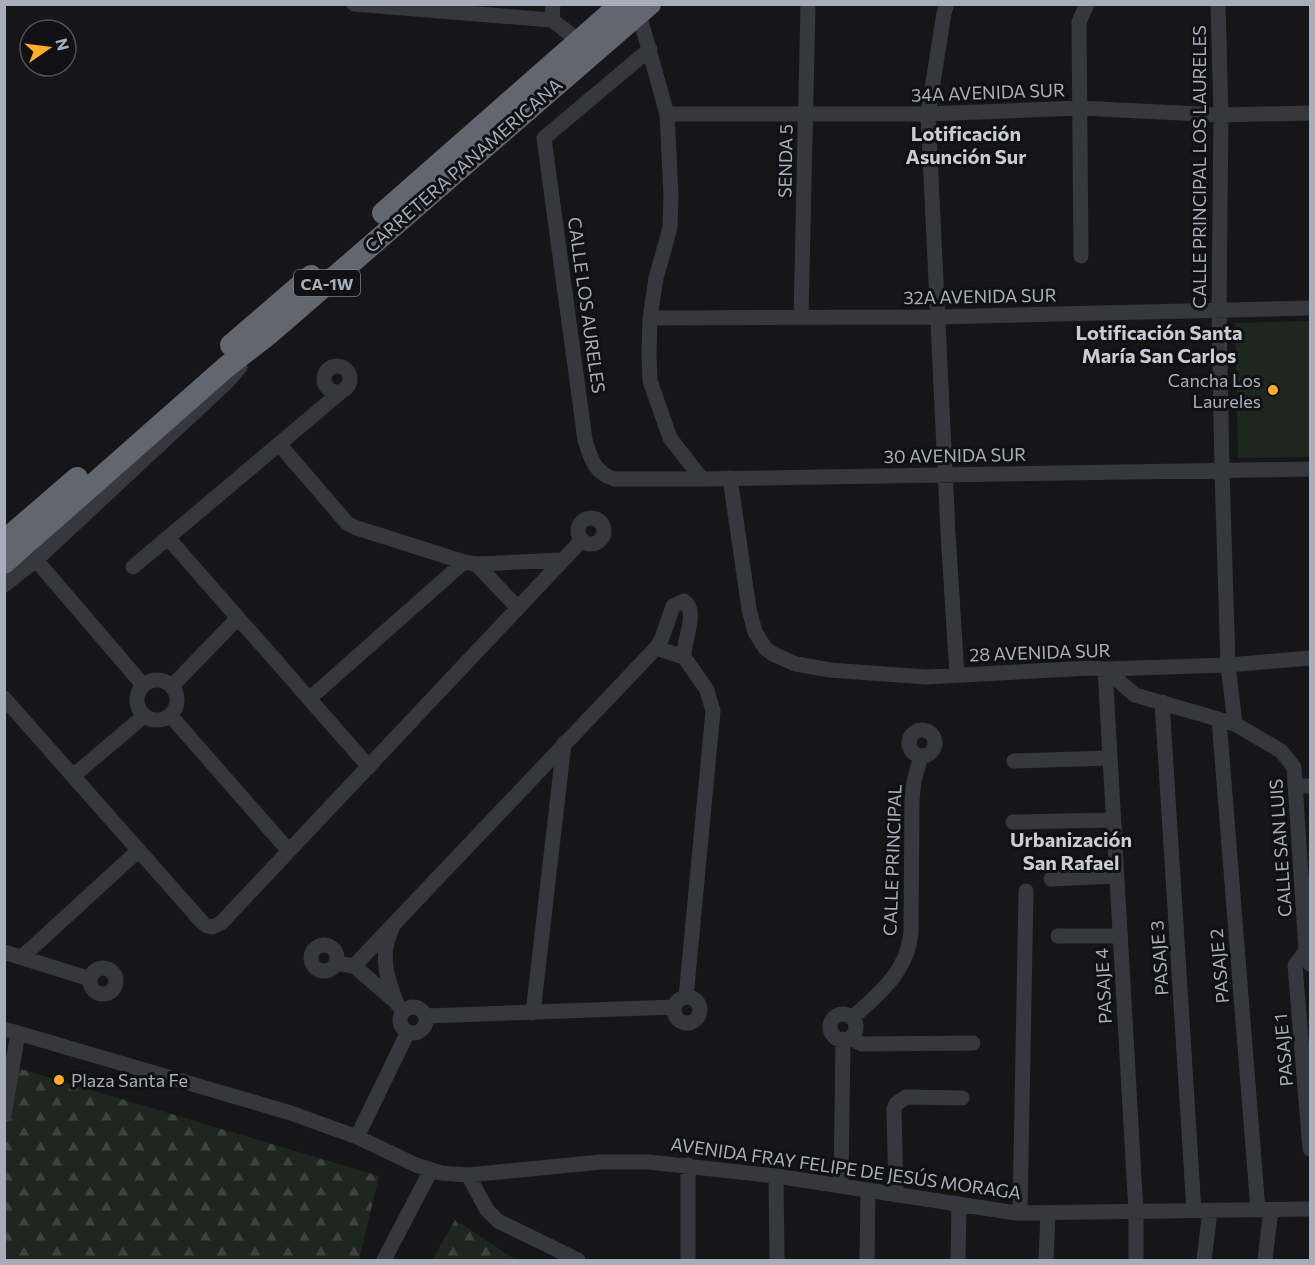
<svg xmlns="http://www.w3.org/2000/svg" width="1315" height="1265" font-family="Commissioner,sans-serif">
<defs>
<pattern id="forest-firs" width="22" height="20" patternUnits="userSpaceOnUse" patternTransform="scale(1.5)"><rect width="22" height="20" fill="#1e271f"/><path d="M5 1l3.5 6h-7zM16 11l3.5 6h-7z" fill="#3c443d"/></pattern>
</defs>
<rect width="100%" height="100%" fill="#161618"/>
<!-- forest -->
<path fill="url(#forest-firs)" d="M4,1064l375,112 -20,84h-354z
M455,1220l61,40h-84z"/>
<!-- pitch -->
<path fill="#1e271f" d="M1310,321v136l-72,1 -3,-135z"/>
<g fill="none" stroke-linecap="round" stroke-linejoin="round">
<!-- minor -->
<path stroke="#37383e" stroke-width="15" d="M354,4l198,16 27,21
M947,4l-3,9 -16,101 20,419 9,142
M1218,4l3,111 -2,194 3,162 6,194 7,59
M639,14l28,100 4,81 -1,33 -14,50 -6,40 -1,37 1,26 20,57 32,41
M552,20l1,-16
M650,49l-106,89 41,302c6,19 9,32 29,39h88l608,-10
M667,114h261l151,-6 142,7 89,-2
M1081,256l-2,-234 8,-18
M801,317l7,-313
M650,318l288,-1 372,-9
M324 379a13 13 0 1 1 26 0a13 13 0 1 1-26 0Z
M279,444l68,79 7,4 110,35 12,2 87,-4
M730,478l19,131 6,23 10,16 8,6 23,10 34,6 96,7 164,-9 15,1 123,-4 82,-7
M578 531a13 13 0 1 1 26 0a13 13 0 1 1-26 0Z
M168,538l201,229
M36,560l107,125
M476,564l42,44
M133,567l209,-176
M4,585l32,-25 190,-177 14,-16
M656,648l6,-10 11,-32 11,-5c15,10 -1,40 0,56
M1105,669l31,543v48
M1105,669l30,26 100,29 46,27 13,16 12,184 4,13
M137 700a20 20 0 1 1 40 0a20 20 0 1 1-40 0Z
M172,686l66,-68
M4,698l198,224 5,4 5,1 9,-4 361,-383
M309,699l155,-137
M1162,702l32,509
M170,715l119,136
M1219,719l39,491
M909 743a13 13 0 1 1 26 0a13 13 0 1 1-26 0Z
M1014,761l95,-3
M73,776l71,-60
M1295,786h15
M1013,822l99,-2
M1051,879l65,-3
M392,929c-13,25 -5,50 5,75
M1058,936h62
M311 958a13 13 0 1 1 26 0a13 13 0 1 1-26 0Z
M1306,951l-11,14 15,184
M4,952l86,27
M22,957l117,-107
M336,963l18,3 42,36
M354,966l302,-318 28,9 23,33 6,21 -27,286
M90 981a13 13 0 1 1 26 0a13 13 0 1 1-26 0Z
M674 1010a13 13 0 1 1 26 0a13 13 0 1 1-26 0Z
M400 1020a13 13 0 1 1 26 0a13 13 0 1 1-26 0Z
M533,1013l31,-270
M830 1027a13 13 0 1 1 26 0a13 13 0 1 1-26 0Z
M426,1016l248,-9
M852,1018c27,-24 56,-47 59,-86l1,-132 2,-19 7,-25
M4,1029l287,84 66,24 59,28 25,8 27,2 133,-13h48l127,14 240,37 294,-4
M850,1038l12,6 111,-1
M4,1115l14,-82
M357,1137l51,-105
M468,1175l19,35 11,11 80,39
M776,1176l1,84
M841,1186l2,-147
M896,1195l-2,-86 2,-5 10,-7 56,1
M1020,1213l6,-322
M384,1260l47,-90
M688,1260v-95
M867,1260l1,-70
M958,1260l1,-56
M1046,1260l2,-47
M1204,1260l6,-49
M1265,1260l6,-50"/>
<!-- highway -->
<path stroke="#62666f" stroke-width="22" d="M383,213l238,-209
M231,345l80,-69
M4,541l73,-63
M4,563l221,-195 45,-35 380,-329"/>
</g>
<!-- markers -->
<g fill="#fead29" stroke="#111113" stroke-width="2">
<circle cx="1273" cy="390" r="6"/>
<circle cx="59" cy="1080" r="6"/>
</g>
<g text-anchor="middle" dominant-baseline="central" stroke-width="6" stroke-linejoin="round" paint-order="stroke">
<!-- shield labels -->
<rect fill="#111113" stroke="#7a7f87" stroke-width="1.5" x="294" y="270" width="66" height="26" rx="4.5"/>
<g font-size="16" font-weight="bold" fill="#a7aeb9">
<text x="327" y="283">CA-1W</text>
</g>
<!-- street labels -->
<g font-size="18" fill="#a7aeb9" stroke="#111113">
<text transform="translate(988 92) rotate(-2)">34A AVENIDA SUR</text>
<text transform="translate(785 161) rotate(-89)">SENDA 5</text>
<text transform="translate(463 165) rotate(-41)">CARRETERA PANAMERICANA</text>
<text transform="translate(1199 167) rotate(-90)">CALLE PRINCIPAL LOS LAURELES</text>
<text transform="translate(980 296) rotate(-1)">32A AVENIDA SUR</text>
<text transform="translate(587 305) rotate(82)">CALLE LOS AURELES</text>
<text transform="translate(955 455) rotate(-1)">30 AVENIDA SUR</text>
<text transform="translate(1040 652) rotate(-2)">28 AVENIDA SUR</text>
<text transform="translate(1280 848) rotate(-94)">CALLE SAN LUIS</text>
<text transform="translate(892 860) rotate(-88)">CALLE PRINCIPAL</text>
<text transform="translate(1159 958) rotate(-94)">PASAJE 3</text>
<text transform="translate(1219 966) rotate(-95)">PASAJE 2</text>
<text transform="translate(1103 986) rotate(-93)">PASAJE 4</text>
<text transform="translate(1283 1050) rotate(-95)">PASAJE 1</text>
<text transform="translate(846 1168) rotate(8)">AVENIDA FRAY FELIPE DE JESÚS MORAGA</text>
</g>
<!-- poi labels -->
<g font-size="18" fill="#a7aeb9" stroke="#111113" text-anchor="end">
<text x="1261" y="380">Cancha Los<tspan x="1261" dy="21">Laureles</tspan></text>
<text x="71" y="1080" text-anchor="start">Plaza Santa Fe</text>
</g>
<!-- neighbourhood labels -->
<g font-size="20" font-weight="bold" fill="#c9ccd5" stroke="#111113">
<text x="966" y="133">Lotificación<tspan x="966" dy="23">Asunción Sur</tspan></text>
<text x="1159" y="332">Lotificación Santa<tspan x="1159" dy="23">María San Carlos</tspan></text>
<text x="1071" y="839">Urbanización<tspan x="1071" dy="23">San Rafael</tspan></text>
</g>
</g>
<!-- border -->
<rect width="1315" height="1265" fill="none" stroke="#a7aeb9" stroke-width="12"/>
<!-- north arrow -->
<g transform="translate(48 48) rotate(76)"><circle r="28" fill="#111113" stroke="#4d5055" stroke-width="1.5"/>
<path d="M0-4.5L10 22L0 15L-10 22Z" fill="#fead29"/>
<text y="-9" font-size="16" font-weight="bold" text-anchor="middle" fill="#a7aeb9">N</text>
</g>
</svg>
